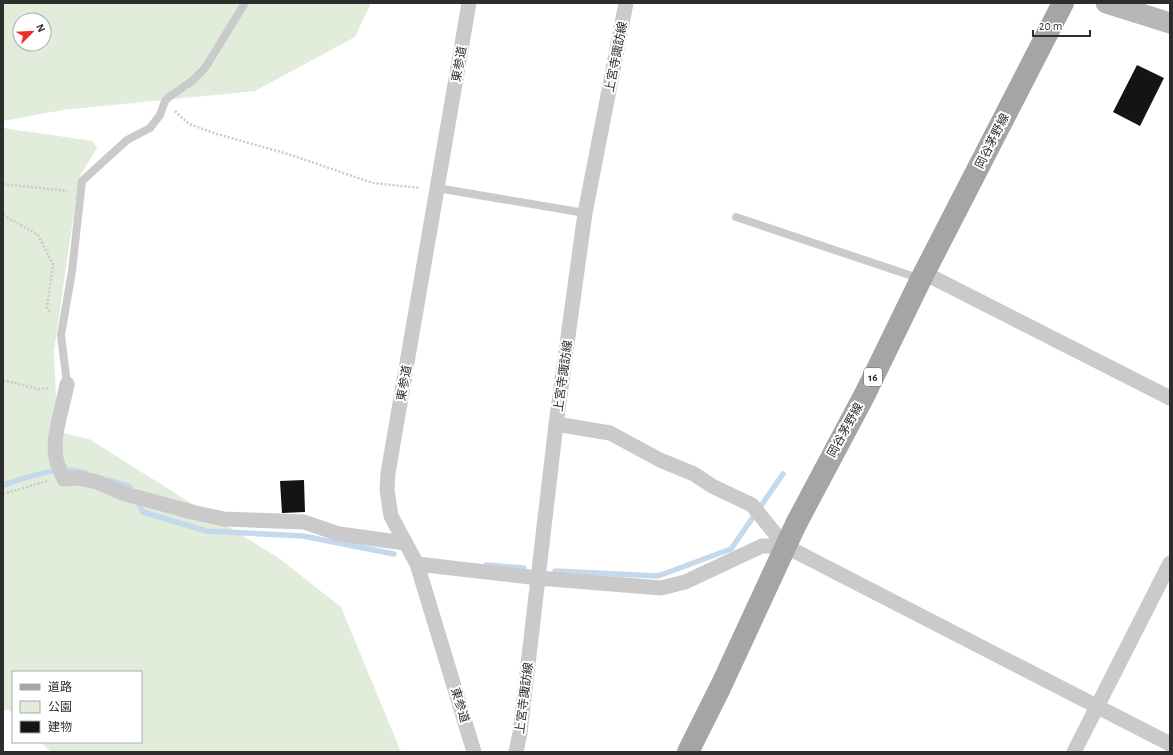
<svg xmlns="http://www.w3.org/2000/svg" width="1173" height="755" font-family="'Alegreya Sans','Noto Sans JP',sans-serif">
<rect width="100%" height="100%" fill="#fff"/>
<!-- green -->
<path fill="#e1ecda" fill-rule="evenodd" d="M3,3h368l-16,34 -100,54 -192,19 -60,11zM20,20h24v24h-24z
M3,128l90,13 4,7 -18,30 -25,173 2,47 -7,32 40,9 191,120 61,48 60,145h-350l-10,-10h100v-70h-128v42l-4,-4h-6z"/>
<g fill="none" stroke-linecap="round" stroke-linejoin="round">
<!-- stream -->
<path stroke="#c5d9ed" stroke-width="5.5" d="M110,480l19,6 14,26 63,19 97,5 91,18
M3,485c26,-8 56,-21 83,-12
M486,565l38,3
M555,571l103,5 73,-27 52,-75"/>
</g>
<!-- building -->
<path fill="#141414" d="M1137,65l27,13 -24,48 -27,-14z
M304,480l1,32 -23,1 -2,-32z"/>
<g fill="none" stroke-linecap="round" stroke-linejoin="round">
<!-- path -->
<path stroke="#cacaca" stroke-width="2.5" stroke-dasharray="2 2" stroke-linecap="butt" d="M175,111l14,13 28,10 71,20 85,29 47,5
M3,184l65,7
M3,215l35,20 15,29 -6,43 3,6
M3,380l35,9 12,-1
M3,494l44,-13"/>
<!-- lane -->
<path stroke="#cacaca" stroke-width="8" d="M437,188l148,25
M736,217l185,62
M67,384l-6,-49 11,-64 10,-90 45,-41 23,-12 10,-13 5,-14 4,-4 23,-16 13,-13 40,-65"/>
<!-- street -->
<path stroke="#cacaca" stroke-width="15" d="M469,3l-81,470 -1,17 4,26 26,48 57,188
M924,273l246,125
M67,384c-4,24 -15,50 -11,74 1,7 5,14 8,21l15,-1 18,4 28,12 71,19 28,6 80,3 35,12 66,9
M556,424l54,9 50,27 34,14 18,12 40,19 33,41 385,198
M417,564l121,14 123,10 24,-6 77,-36h23
M516,752l4,-19 36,-309 29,-211 41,-210
M1074,752l96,-189"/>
<!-- secondary -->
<path stroke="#b7b7b7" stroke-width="21" d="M1106,3l64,20"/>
<!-- primary -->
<path stroke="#a5a5a5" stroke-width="22" d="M688,752l33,-66 75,-162 69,-130 56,-115 142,-276"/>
</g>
<g text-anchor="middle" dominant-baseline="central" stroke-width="4" stroke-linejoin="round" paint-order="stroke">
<!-- shield labels -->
<rect fill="#fff" stroke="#6c6c6c" stroke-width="1" x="864" y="368" width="18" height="18" rx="3"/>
<g font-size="11" font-weight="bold" fill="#2d2d2d">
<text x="873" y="377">16</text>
</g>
<!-- street labels -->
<g font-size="12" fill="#2d2d2d" stroke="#fff">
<text transform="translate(616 57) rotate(-79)">上宮寺諏訪線</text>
<text transform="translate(459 64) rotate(-80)">東参道</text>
<text transform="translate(992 141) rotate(-63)">岡谷茅野線</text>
<text transform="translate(563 376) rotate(-82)">上宮寺諏訪線</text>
<text transform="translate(404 383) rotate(-80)">東参道</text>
<text transform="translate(845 430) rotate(-61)">岡谷茅野線</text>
<text transform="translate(524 698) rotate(-83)">上宮寺諏訪線</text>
<text transform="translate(460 705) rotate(73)">東参道</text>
</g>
</g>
<!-- border -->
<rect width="1173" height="755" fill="none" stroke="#2d2d2d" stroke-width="8"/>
<!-- legend -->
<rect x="12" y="671" width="130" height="72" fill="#ffffff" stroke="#ababab"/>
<rect x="20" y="684" width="20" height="6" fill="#a5a5a5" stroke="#ababab"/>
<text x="48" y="691" font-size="12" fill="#2d2d2d">道路</text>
<rect x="20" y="701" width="20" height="12" fill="#e1ecda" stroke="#ababab"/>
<text x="48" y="711" font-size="12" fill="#2d2d2d">公園</text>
<rect x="20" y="721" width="20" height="12" fill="#141414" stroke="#ababab"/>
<text x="48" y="731" font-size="12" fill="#2d2d2d">建物</text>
<!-- north arrow -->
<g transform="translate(32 32) rotate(66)"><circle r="19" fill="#ffffff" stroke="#ababab"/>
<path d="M0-3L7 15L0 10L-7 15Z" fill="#ec2f27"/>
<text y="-6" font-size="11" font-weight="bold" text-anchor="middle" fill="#2d2d2d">N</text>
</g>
<!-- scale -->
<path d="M1033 30v6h57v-6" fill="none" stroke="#2d2d2d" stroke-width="2"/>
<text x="1039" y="30" font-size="12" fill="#2d2d2d" stroke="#ffffff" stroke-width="3" paint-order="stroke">20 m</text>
</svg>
